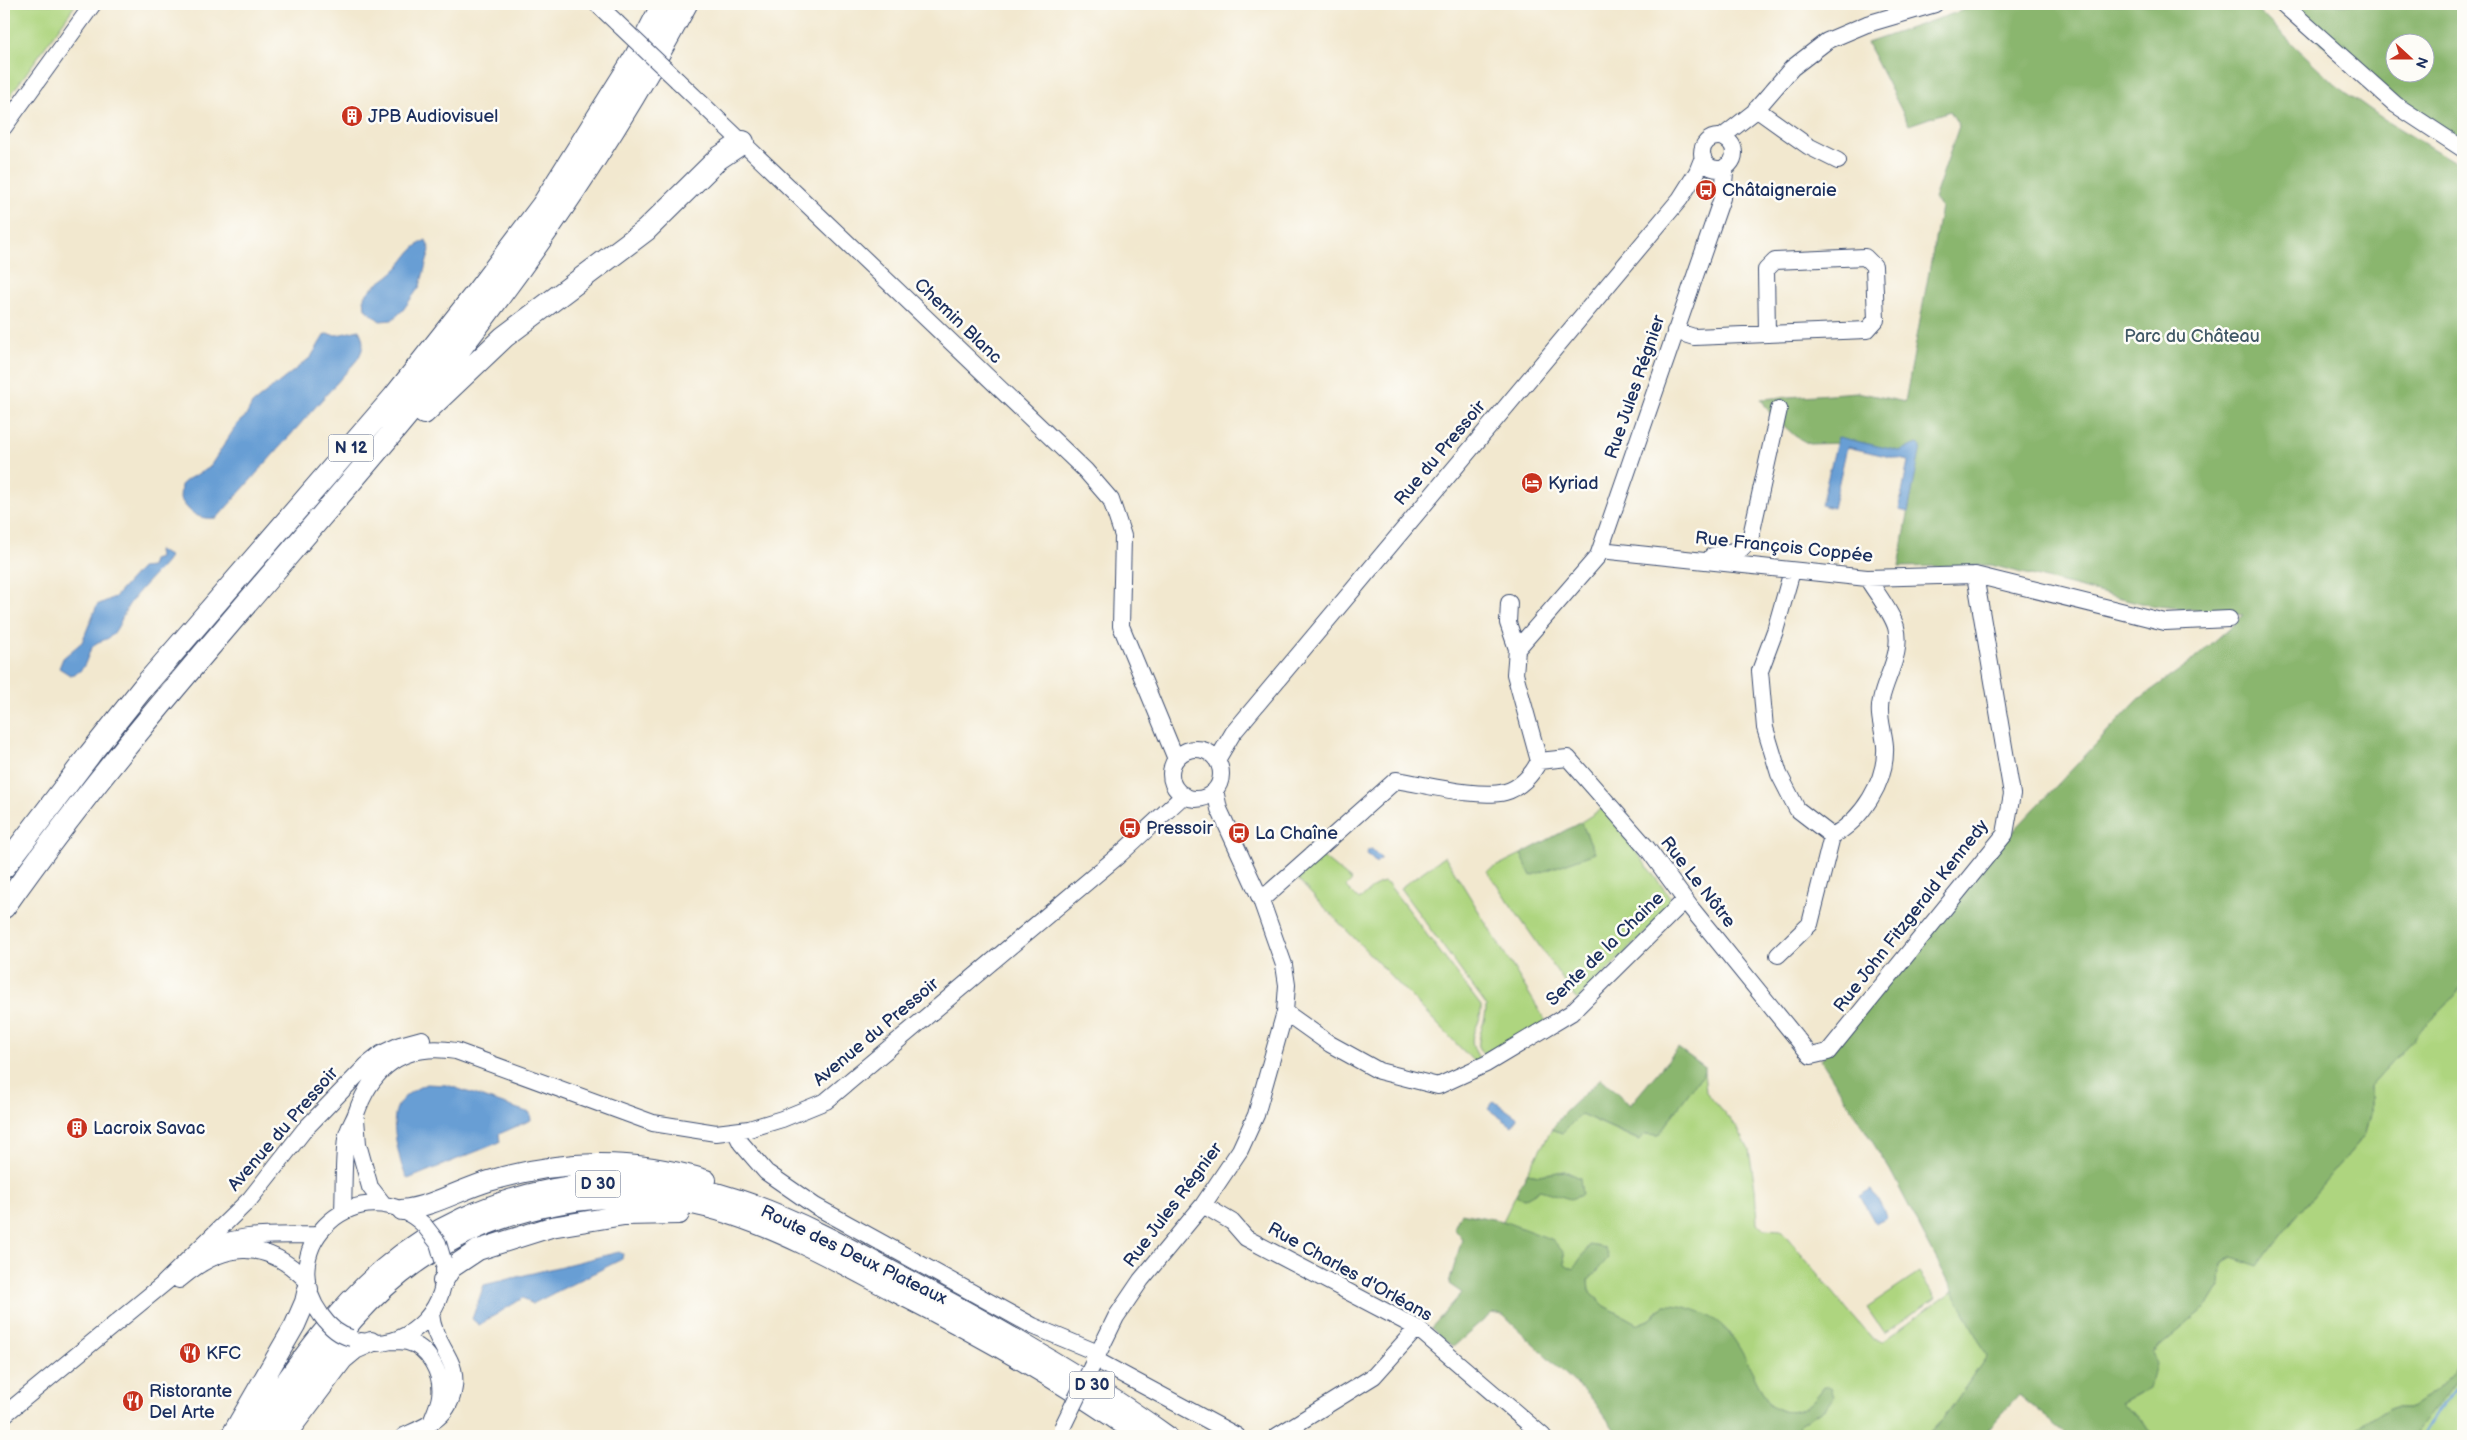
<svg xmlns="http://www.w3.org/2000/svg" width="2467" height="1440" font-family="'Balsamiq Sans',sans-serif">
<rect width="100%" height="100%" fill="#fdfcf7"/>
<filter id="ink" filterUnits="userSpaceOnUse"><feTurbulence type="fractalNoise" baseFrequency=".02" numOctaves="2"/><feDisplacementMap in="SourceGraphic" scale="10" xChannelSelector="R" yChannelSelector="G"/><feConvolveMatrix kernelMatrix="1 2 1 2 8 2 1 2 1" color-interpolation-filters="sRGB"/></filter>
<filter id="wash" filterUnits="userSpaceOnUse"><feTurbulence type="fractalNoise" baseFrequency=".0096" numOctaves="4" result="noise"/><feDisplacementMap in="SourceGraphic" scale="20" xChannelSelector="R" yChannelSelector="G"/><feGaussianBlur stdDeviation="1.12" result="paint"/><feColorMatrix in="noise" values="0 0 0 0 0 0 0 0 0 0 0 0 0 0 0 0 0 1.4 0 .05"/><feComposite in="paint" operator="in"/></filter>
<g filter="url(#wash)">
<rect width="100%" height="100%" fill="#f2e8cf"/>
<!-- green -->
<path fill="#aed57f" stroke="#64826e" d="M4,4h72l-72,100z
M1603,808l67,89 1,10 -94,93 -90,-129 34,-17 10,21 64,-22 -14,-31z
M1320,855l32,26 -6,6 13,13 19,-16 6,-2 5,3 92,121c1,27 -21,26 1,56l-4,4 -183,-189z
M1445,856l102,167 -58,35 -10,-9c-2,-15 8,-28 7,-44l-86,-117z
M2463,985v363l-11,25 -16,17 -26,18h-21l-43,28h-193l-10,-15 -23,-17 20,-11 12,-40 57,-48 11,-18 1,-24 11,-6 26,8 24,-32 83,-98 5,-22v-27z
M1704,1072l2,20 32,37 11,21 6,38 2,35 8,6 16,1 91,109 11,2 71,-51 33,66 -43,62 -17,18h-125l-3,-10 27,-19 -2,-20c-15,21 -31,34 -55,17l-39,-71 -66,-28 -13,14 -13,5 -33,-18 -15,-14 -1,-12 10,-10 -9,-25 -17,25 -70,-49 12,-25 9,3 16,-10 40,-11 -15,-7 -26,4 -12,-2 25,-44 10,4 19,-19 57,26 7,-6 13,1z
M1919,1273l17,25 -52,35 -17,-25z
M2463,1372v64h-49z"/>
<!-- forest -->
<path fill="#8ab66e" stroke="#527266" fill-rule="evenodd" d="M1981,4h270l85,81 49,35 78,47v818l-93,101v27l-5,22 -83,98 -24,33 -26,-9 -11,6 -1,24 -11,18 -57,48 4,11 -6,23 -30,17 23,17 10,15h-84l-50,-41 -37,41h-55l17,-18 43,-62 -97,-186 -69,-110 180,-216 138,-145 53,-38 52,-46 -95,-10 -158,-40 -92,2 18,-106 -74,-18 -34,1 -14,-8 -25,-23 -9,-14 96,-7 48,10 36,-195 -7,-8 25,-73 -9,-15 -41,14 -42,-82z
M2272,4h191v139l-94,-62zM2394,42h30v30h-30z
M1581,822l14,31 -64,23 -10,-22z
M1678,1048l26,19v5l-46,63 -13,-1 -6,6 -58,-26 -19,19 -10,-4 11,-15 38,-36 29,27z
M1565,1171l15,7 2,17 -12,4 -30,-9 -16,9 -9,-3 12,-23 12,2z
M1461,1213l42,8 50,19 11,13 1,11 8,5 17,-24 15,3 3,10 -19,22 1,12 15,14 33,18 13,-5 13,-14c23,-1 51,10 65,28 14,16 29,52 40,71 24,17 40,4 55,-17h7l3,10 -8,10 -27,19 3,10h-183l-25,-35 -91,-86 -11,-2 -39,34 -22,-19 31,-35 -13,-9 13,-45 -8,-11z
M2463,1348v24l-49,64h-68l43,-28h21l26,-18 16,-17z"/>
<!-- water -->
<path fill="#679ed4" stroke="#416699" d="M426,240l4,10 -10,36 -17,24 -11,10 -12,1 -15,-12 -1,-12c10,-13 18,-15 29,-25 14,-12 15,-23 33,-32z
M359,330c6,11 5,19 -2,30l-140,158c-18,2 -27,-4 -37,-20l1,-13 7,-6 21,-11 29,-45 8,-7 6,-12 59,-47 14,-23 12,1z
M1838,437l61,14 19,-7 3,3 -13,65 -9,-2 9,-49 -61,-14 -14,61 -12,-3z
M158,550l11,6 -3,6c-12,14 -28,28 -38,44 -6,10 -8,21 -17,30 -5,5 -12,4 -17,9 -10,13 -6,27 -24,30l-11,-7 4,-10 19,-16 15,-37 18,-8 26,-29 10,-1 2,-7 6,-2z
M1372,849l9,9 -5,5 -9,-9 1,-4z
M426,1084l21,1 83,28 1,7 -32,14 1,8 -92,37c-7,-11 -8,-21 -11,-33 -6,-34 -4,-47 29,-62z
M1494,1101l24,17 -6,8 -24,-17z
M1872,1189l15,28 -12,6 -15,-27z
M619,1252l4,2 -1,5 -90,45 -9,-6 -44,27 -7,-6 12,-34z"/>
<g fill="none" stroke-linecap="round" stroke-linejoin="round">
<!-- stream -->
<path stroke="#679ed4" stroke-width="3" d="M2423,1436l15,-25 25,-31"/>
</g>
</g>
<g filter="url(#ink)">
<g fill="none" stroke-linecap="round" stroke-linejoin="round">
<!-- minor casing -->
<g stroke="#3b4b6f" stroke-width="18">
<path id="minor" d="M597,4l20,19
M2283,4l113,101 67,44
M677,80l408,390 26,30 12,36 -2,90 55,133
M1756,109l52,37 30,15
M4,127l89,-123
M1722,137l32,-25 38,-44 35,-27 40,-17 68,-20
M1702 153a16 16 0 1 1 32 0a16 16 0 1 1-32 0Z
M1675,331l19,6 173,-7 9,-10 -2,-54 -9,-9 -90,4 -9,9 1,63
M1600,550l267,28 108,-3 190,47 64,-3
M1712,556l29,-7 9,-9 29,-131
M1792,571l-17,60 -15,40 5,57 14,46 18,35 35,27
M1509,603l-1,20 9,26
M1171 774a25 25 0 1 1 50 0a25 25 0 1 1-50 0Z
M1217,760l16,-27 447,-534 17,-27 6,-15
M1539,761l29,-3 79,90 44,60 120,148 17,-4 177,-218 7,-40 -37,-219
M1261,900l135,-120c28,4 82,19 109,12 15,-4 27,-17 34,-31l-24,-87 2,-25 81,-93 124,-358 4,-32
M1778,955l32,-31 22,-88c30,-16 55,-55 53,-90 -1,-15 -8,-31 -4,-46 5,-24 22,-47 15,-73 -5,-16 -20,-34 -29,-49
M1285,1012l45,32 49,27 59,15 48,-22 85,-51 114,-113
M356,1119l2,25 12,43 14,18
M735,1131l6,12 25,29 49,34 218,120 65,27
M1203,1205l29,17 14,16 171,90 126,108
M343,1212c1,-24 0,-49 3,-73 1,-9 7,-17 10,-25 16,-47 49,-72 100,-63l197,72 63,10 33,-4 33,-10 44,-18 292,-245 66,-61
M200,1253c36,-22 76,-17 117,-18
M179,1280c43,-37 85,-43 127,0
M164,1283l86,-84 55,-70 62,-64 14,-11 19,-9 22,-6
M321,1315c-50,-70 39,-149 103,-90
M361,1341c43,12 86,-30 83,-72
M391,1341c5,0 11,0 16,1 22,5 36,33 33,54 -1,9 -6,18 -9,27
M1094,1359l143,77
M1092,1366l24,-49 25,-37 62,-75 37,-55 16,-35 29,-103 2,-27 -3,-20 -23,-65 -42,-91 -4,-19
M4,1415l168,-138
M404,1436c25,-11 46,-19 50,-49 1,-8 0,-18 -4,-26 -8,-17 -17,-27 -19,-47
M1277,1436l97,-60 43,-48"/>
</g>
<!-- major casing -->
<g stroke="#3b4b6f" stroke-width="22">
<path id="major" d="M402,1210c32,-4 57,-20 87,-29 74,-22 143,-23 217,-1
M443,1281l8,-13 27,-18 73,-23 73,-12 55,-1
M231,1436l64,-111 10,-23 3,-13
M247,1436c42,-59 82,-121 137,-168 94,-80 238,-108 355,-68 67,22 129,59 191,92 82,44 162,90 237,144
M266,1436c41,-57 79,-118 135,-162 91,-72 222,-96 332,-59 57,19 110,49 163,77 85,43 167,89 244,144
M285,1436l58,-77 12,-10 16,-7"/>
</g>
<!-- highway casing -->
<g stroke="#3b4b6f" stroke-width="24">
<path id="highway" d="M424,413l80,-76 142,-107 73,-72 24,-16
M4,867l86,-113 56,-70 248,-287 83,-105 65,-86 94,-150 27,-52
M4,907c124,-176 271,-332 408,-498 103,-126 197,-261 274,-405"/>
</g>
<!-- minor -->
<use href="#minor" stroke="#fff" stroke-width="16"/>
<!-- major -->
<use href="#major" stroke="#fff" stroke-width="20"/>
<!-- highway -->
<use href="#highway" stroke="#fff" stroke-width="22"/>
<!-- minor-bridge casing -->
<g stroke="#3b4b6f" stroke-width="18" stroke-linecap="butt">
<path id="minor-bridge" d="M617,23l60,57
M424,1225l14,18 5,17
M321,1315c7,10 18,20 30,23
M1062,1428l30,-62"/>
</g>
<!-- minor-bridge -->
<use href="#minor-bridge" stroke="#fff" stroke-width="16"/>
</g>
</g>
<!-- icons -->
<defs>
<g id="building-disc" transform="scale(1.125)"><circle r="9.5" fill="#c8321e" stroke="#fdfcf7"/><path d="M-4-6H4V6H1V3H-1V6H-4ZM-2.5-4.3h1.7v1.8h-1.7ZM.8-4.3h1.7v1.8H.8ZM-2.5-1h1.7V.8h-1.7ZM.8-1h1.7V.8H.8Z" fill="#fff"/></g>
<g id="bus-disc" transform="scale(1.125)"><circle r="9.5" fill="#c8321e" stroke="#fdfcf7"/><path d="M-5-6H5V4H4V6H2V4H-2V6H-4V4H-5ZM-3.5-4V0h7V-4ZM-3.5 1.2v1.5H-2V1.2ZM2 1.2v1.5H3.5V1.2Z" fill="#fff"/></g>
<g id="hotel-disc" transform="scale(1.125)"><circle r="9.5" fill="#c8321e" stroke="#fdfcf7"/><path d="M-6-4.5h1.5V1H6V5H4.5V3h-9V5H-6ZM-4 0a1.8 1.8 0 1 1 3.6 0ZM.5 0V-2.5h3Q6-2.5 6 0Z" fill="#fff"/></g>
<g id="restaurant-disc" transform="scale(1.125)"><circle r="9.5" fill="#c8321e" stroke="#fdfcf7"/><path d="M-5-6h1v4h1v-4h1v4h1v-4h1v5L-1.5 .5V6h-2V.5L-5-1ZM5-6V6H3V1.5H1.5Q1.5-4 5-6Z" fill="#fff"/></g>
</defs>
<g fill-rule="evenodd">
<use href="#building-disc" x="352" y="116"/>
<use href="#bus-disc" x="1706" y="190"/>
<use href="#hotel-disc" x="1532" y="483"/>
<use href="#bus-disc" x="1130" y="828"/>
<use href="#bus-disc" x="1239" y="833"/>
<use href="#building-disc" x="77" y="1128"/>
<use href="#restaurant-disc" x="190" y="1353"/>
<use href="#restaurant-disc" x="133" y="1401"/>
</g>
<g text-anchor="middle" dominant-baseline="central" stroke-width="5" stroke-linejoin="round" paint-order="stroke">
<!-- shield labels -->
<g fill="#fdfcf7" stroke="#5f6c8c" stroke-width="1">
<rect x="328.5" y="434.5" width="45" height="27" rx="4"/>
<rect x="575.5" y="1170.5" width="45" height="27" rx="4"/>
<rect x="1069.5" y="1371.5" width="45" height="27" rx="4"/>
</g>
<g font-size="16" font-weight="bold" fill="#1b2f5e">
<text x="351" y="448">N 12</text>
<text x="598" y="1184">D 30</text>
<text x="1092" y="1385">D 30</text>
</g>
<!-- poi labels -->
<g font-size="18" fill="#1b2f5e" stroke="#fdfcf7" text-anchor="start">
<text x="368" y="116">JPB Audiovisuel</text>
<text x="1722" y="190">Châtaigneraie</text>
<text x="1548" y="483">Kyriad</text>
<text x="1146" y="828">Pressoir</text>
<text x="1255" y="833">La Chaîne</text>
<text x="93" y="1128">Lacroix Savac</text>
<text x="206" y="1353">KFC</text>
<text x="149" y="1391">Ristorante<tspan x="149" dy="21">Del Arte</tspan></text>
</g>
<!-- street labels -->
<g font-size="18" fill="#1b2f5e" stroke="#fdfcf7">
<text transform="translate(958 321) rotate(44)">Chemin Blanc</text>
<text transform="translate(1635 387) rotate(-71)">Rue Jules Régnier</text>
<text transform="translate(1440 453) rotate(-50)">Rue du Pressoir</text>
<text transform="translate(1784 547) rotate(6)">Rue François Coppée</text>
<text transform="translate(1698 882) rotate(52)">Rue Le Nôtre</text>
<text transform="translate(1911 916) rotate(-52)">Rue John Fitzgerald Kennedy</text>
<text transform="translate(1605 949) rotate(-44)">Sente de la Chaine</text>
<text transform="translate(876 1032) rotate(-40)">Avenue du Pressoir</text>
<text transform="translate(283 1129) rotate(-49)">Avenue du Pressoir</text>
<text transform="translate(1173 1205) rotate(-53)">Rue Jules Régnier</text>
<text transform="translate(854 1255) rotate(26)">Route des Deux Plateaux</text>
<text transform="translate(1350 1272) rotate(29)">Rue Charles d'Orléans</text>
</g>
<!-- park labels -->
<g font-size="18" fill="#405866" stroke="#fdfcf7">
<text x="2192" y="336">Parc du Château</text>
</g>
</g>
<!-- margin -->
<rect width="2467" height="1440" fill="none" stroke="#fdfcf7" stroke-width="20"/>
<!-- north arrow -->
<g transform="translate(2410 58) rotate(111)"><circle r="24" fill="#fdfcf7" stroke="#a3aaba"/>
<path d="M0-4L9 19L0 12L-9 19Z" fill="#c8321e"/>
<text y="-8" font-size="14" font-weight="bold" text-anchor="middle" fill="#1b2f5e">N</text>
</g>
</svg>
